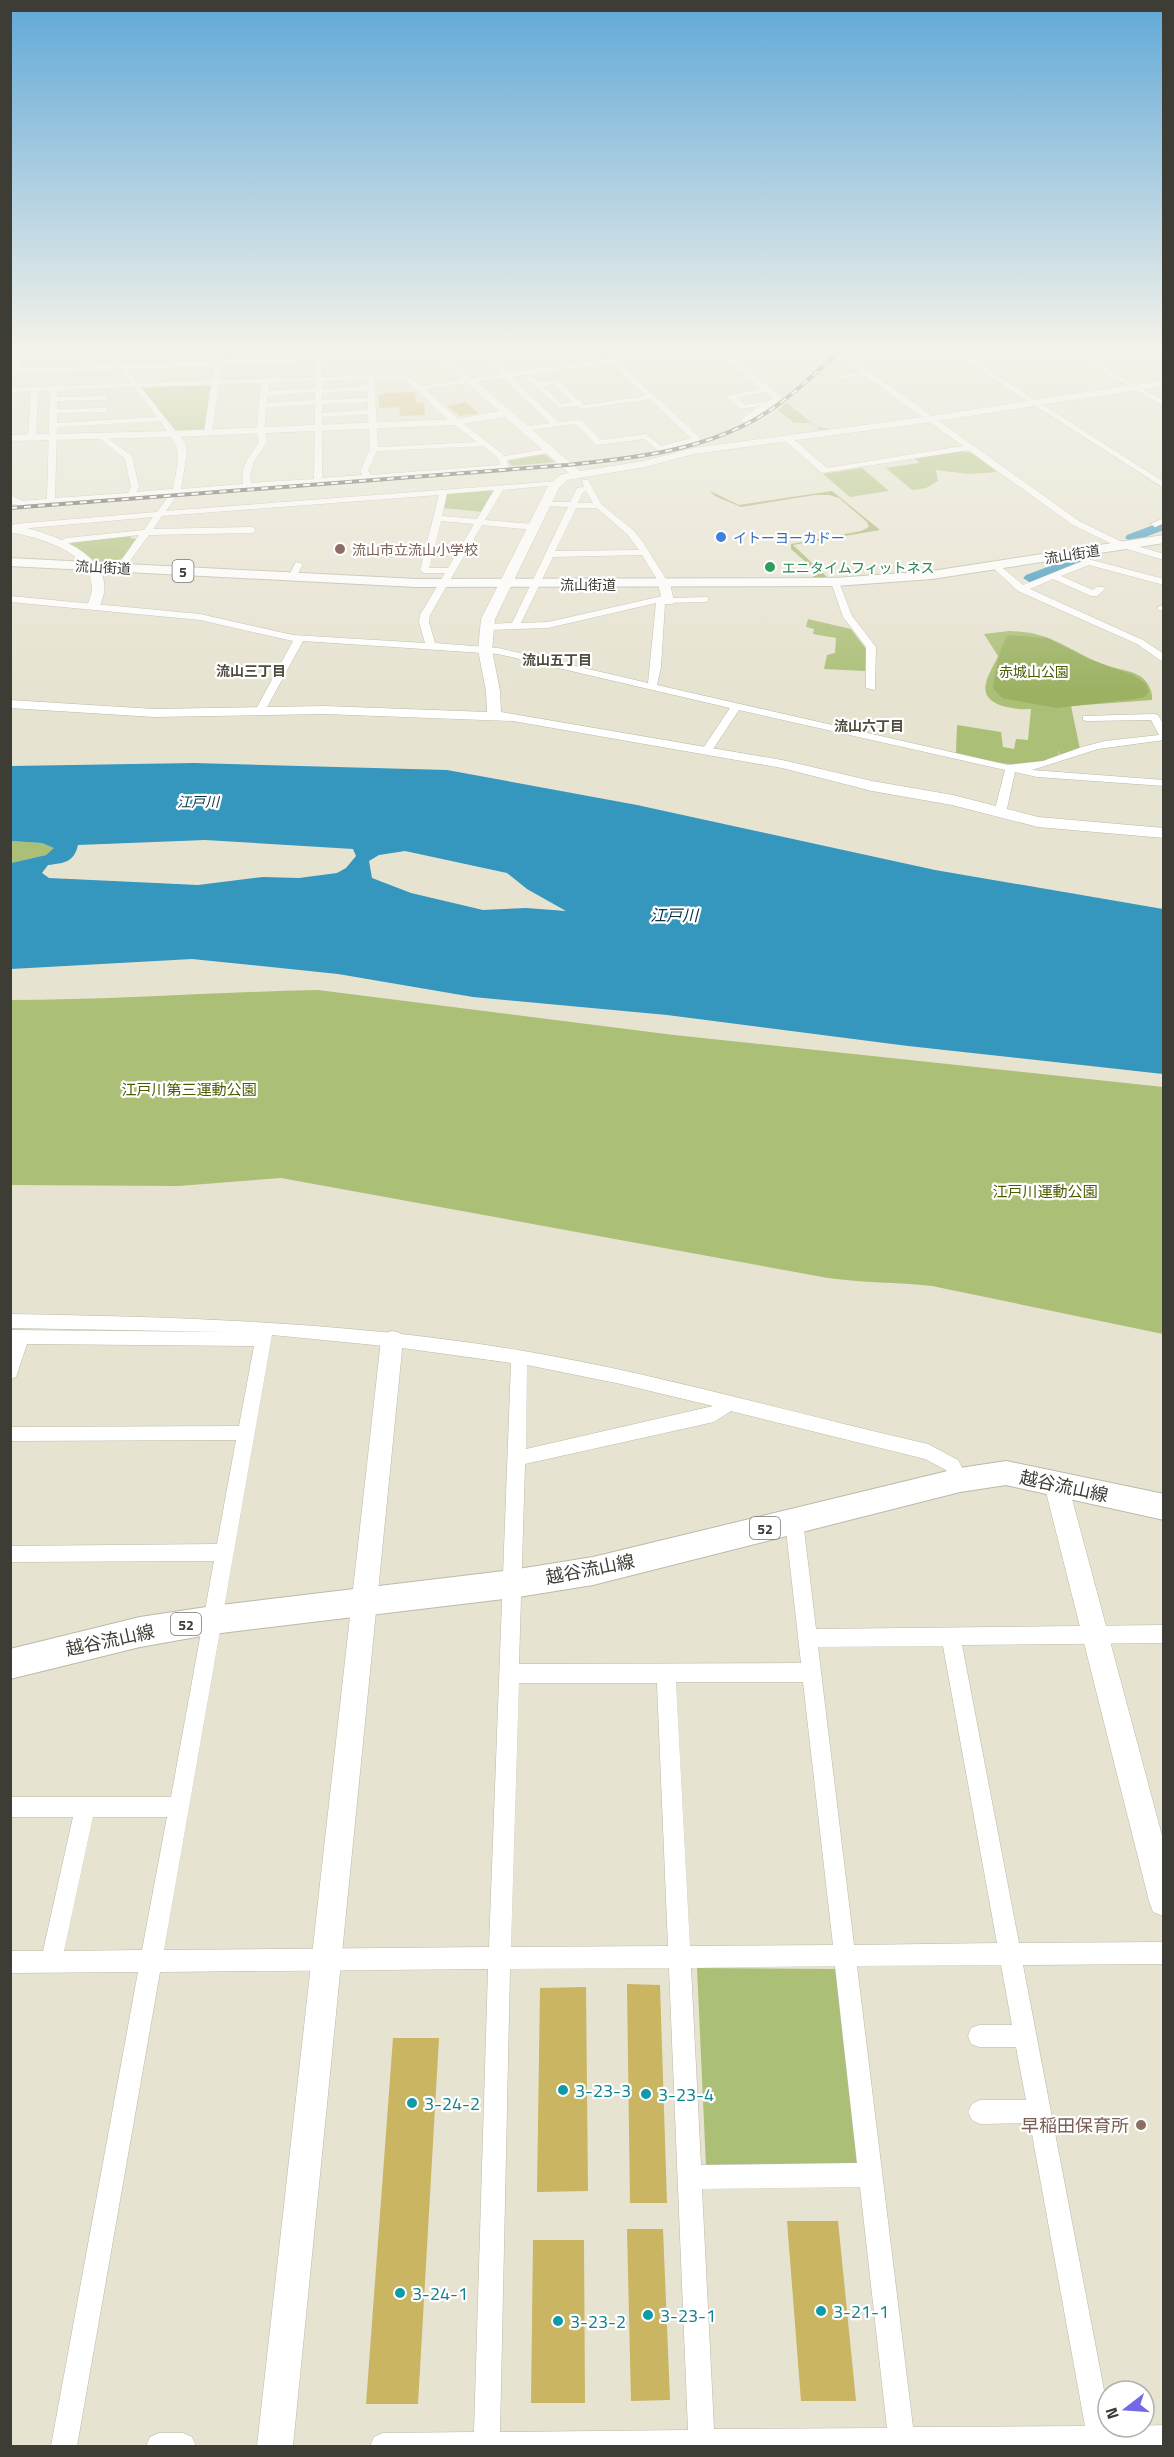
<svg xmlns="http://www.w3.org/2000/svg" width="1174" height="2457" font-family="'Titillium Web','Noto Sans JP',sans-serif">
<rect width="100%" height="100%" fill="#e7e3d1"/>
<!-- green -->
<path fill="#abbf77" d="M211,385l-4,45 -32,1 -35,-43z
M787,403l30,24 13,2 -10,1 -9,-7h-17l-16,-13z
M961,451l11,2 25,19 -28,2 -33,-4 2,11 -12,7 -14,2 -26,-22 33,-5 -4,-5z
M544,454l11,8 -43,4 -4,-5z
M862,468l27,23 -39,6 -27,-23z
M495,490l-12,22 -40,-4 4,-15z
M131,536l-1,2 7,1c-17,22 -14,25 -42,24l-6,-6 -19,-12 2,-3z
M808,619l43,10 15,20 -1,22 -41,-2 3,-14 8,-2 1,-15 -23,-4 1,-5 -8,-2z
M1009,631c45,1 57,19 96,34 11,4 25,5 35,11 8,5 13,16 12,24l-81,6 9,43 -20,8 -2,-8 1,9c-34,14 -69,3 -103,-5l1,-28 44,7 2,15 11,2 2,-10 12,1 3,-31c-15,1 -51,-2 -45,-26 2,-9 8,-18 12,-27l-14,-22z
M11,841l31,2 13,5 -9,7 -35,8z
M318,990l356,45 489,52v247l-231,-48c-35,-4 -69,-3 -104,-8l-547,-100 -103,8 -167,-1v-185c102,0 204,-8 307,-10z
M697,1968l140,1 25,198 -156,-1z"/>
<!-- forest -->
<path fill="#9cb162" d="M710,491l29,14 93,-14 48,39 -87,15 34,32 -13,1 -6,-14 -17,-15v-5l70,-13 8,-4 -2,-5 -28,-24 -10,-3h-14l-74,12 -26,-11z
M1008,635l39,3 42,21 44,16 12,8 4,8 -4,6 -11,2 -77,9 -55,-10 -9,-10c3,-19 5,-37 15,-53z"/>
<!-- water -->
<path fill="#3596be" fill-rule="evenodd" d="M194,763l253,7 190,35 298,65 228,39v165l-255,-28 -241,-31 -194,-18 -135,-23 -146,-15 -181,10v-106l35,-8 8,-7 -12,-5 -31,-2v-75zM205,840l148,9 3,7 -10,12 -9,5 -38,5 -36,-1 -65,8 -149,-7 -7,-5 6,-8c17,-2 26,-3 30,-20zM405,851l102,22 20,16 39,22 -40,-3 -43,2 -72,-17 -39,-15 -3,-17 10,-6z"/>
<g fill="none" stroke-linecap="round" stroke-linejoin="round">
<!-- river -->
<path fill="#3596be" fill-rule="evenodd" d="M1164,521v9l-32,12 -7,-4 2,-3z
M1074,557l7,4 -2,3 -48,19 -8,-5 3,-3z"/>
</g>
<!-- building -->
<path fill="#c9b562" d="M415,392l1,11 8,-1 1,13 -25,1 -1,-9 -20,1v-13h4v-2z
M466,402l12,11 -18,3 -13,-10z
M627,1984l33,1 7,218h-37z
M586,1987l2,204 -51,1 3,-204z
M393,2038h46l-21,366h-52z
M787,2221h51l18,180h-55z
M627,2229h36l7,171 -39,1z
M533,2240h51l1,163h-54z"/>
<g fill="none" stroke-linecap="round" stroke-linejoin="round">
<!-- street casing -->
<g stroke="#bdb9a8" stroke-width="1">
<path id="street" d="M112,349l5,7 57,-7h19l-73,10 18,24 74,-3 1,-9 -13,-22 8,2 29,-2 -27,6 11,16 -2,9 96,-3 1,-28h6v28l84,-3 15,12 80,-12 -25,-25h7l25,24 173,-24h17l-80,13 81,75v4l-40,10 -15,-12 -48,6 -20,-21 -53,7v-4l27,-4 -46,-45 -79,11 34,31 46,36 46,-8 4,2 -1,2 -47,8 2,7 -4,2 -327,25 -12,17 393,-30 1,2 -4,2 -53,5 -18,30 49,4 4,3 -4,3 -52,-5 -52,90 -1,7 6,21 63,5 150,35 8,-80 -108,25 -62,2 -5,-3 5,-3 26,-1 56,-116 -23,-1h-3v-4h28l7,-14 7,-1 -2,-7h6l14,25 31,25 10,12 26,42 -8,2 -19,-31 -89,2 -32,66 27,-1 119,-27 5,3 36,-1v4l-3,1 -40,1 -4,64 -4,18 351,80 35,-4 39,-14 23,-6 54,-6 -8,-15 -64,1 -4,-1v-4l71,-2 4,1 6,10v15l-66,9 -66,21 132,10v6l-127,-9 -22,-5 -9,41 -6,3 -6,-3 11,-43 -266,-60 -28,42 -4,1 -5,-3 28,-42 -232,-54 -195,-13 -38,70 -9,2 -1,-2 38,-70 -93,-21 -190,-18v-6l190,18 93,21 132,8 -6,-21 1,-7 25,-42h-21l-4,-3 19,-75 -277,21 -9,13 99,-2 4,3 -4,3 -103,2 -26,35 -3,1 -4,-3 23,-33 -71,8 -9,4 -4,-3 11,-6 78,-8 9,-13 -135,12 -8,5v-7l5,-3 142,-12 13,-18 -149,11 -4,-2 4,-2 26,-2 3,-108h-12l-2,46 -4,2 -4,-2 3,-46 -21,1v-4l121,-5 -24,-31 -97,4v-4zM611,363l35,33 -62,9 -26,-25 -20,2 -5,-6 -7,2 33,30 18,-2 5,3 68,-10 41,39 -30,8 -15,-12 -45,6 -20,-20 -23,2 -46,-45zM404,378l49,46 24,18 -99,5 -4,-68zM367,379v7l-45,3v-8zM315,381v7l-47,3v-8zM261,383l-4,44 2,16c-10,13 -19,24 -16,41l-62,5 6,-37 -2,-9 -44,-56 70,-2 -7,47 4,2 4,-2 7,-48zM553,384l20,18 -12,2 -19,-18zM134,387l23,30 -100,6v-10l48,-1 4,-2 -4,-2 -48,1v-8l48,-1 4,-2 -4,-2 -48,1 1,-7zM367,390l1,8 -46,2v-7zM315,392v8l-48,3v-8zM368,402v8l-46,3v-9zM315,404l-1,75 -63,4c-3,-16 6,-27 16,-40l-2,-16 1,-20zM368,414l2,35 -10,22 3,4 -41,3v-61zM160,421c24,32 19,31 13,68l-37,3 3,-5 -7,-31 -30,-22h-3v4l26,21 6,28 -3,6 -73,5 2,-71zM483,446l15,12 2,7 -129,10 -3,-4 9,-20zM494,490l-17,29 -35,-3 5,-22zM586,491l7,12h-15l5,-11zM576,508h21l30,26 12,16 -84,1zM441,521l33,3 -26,44h-19z
M714,349h7l60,47v4l-33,22h-6v-4l18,-12 -20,3 -14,-13 36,-7zM767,392l6,6 -4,3 -24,4 -9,-8z
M830,349h7l33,23 209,149 41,20 44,13v6l-50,-15 -41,-20 -105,-75 -146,23 -38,-33v-4h6l37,32 136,-22 -98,-70 -25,3v-4l21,-3z
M947,349h8l209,133v6z
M1064,349h8l92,52v5z
M1164,518v5l-9,4 -4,-3z
M1088,559l76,20v6l-75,-20 -28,11 32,14 4,-3h6l2,2 -8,7h-6l-38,-17 -23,10 113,51 21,14v9l-27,-19 -119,-53 -27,-25 7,-2 25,21z
M296,562l7,2 -8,15h-6l-1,-2z
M835,579l4,3 13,34 24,31 -1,43 -9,-2v-41l-23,-30 -12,-35z
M1162,605l2,6 -5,-1 -2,-2z
M10,1314c172,3 339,8 508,36 138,23 273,63 410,94l30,16 11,20 -3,6 -6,2 -6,-2 -8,-16 -21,-11 -194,-48 -17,11 -189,42 -6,200 282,-1 -16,-142 3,-6 6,-2 6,2 3,6 13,108 348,-4v18l-202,2 57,298 145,-1v22l-141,1 85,446v16l56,-2v21h-794l4,-9 9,-4 91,-1 14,-463 -328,3 -83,474h-26l87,-474 -128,1v-22h33l30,-134h-63v-20h161l43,-236 -204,1v-16l207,-2 19,-104 -226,1v-14l229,-1 15,-80 -227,-2 -11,33 -6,2v-49l218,2 -218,-4zM272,1335l123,12 116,16 -22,584 -325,3zM527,1365l94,19 92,22 -187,43zM943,1646l54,297 -143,2 -36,-298zM676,1682h127l30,263 -143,1zM519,1683h138l11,263 -157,1zM93,1817h74l-25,133 -78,1zM1001,1965l11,60h-33l-8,3 -3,8 3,8 8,3h37l10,53h-46l-8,4 -4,8 4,8 8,4 50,-1 55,303 -172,1 -56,-461zM835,1966l22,197 -156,2 -10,-197zM669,1968l19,462 -188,2 10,-463zM860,2187l27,241 -173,1 -12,-240z
M159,2433h24l9,4 4,9h-50l4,-9z"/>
</g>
<!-- secondary casing -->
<g stroke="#bdb9a8" stroke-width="1">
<path id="secondary" d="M22,349h10l-12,19 410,-16 -2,-3h11l2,2 77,-2 -5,3 -65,5 132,114 64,-10 49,-13 238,-32 233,-36v6l-233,36 -237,32 -49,13 -78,13 -8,8 -64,131 -3,31 8,41 1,21 281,48 90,21 81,14 85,22 126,11v10l-126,-11 -86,-22 -80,-14 -90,-23 -269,-47 -189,-7 -170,3 -144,-9v-8l144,9 170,-3 163,6 -1,-21 -8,-41 3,-31 67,-133 12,-11 9,-2 -64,-56 -49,8 -283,12 -163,4v-6l163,-4 283,-12 43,-8 -62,-54 -421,17 -6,4v-11z
M10,495l17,8 -6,3 -11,-3z
M14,525c37,8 113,32 84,84h-10l-1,-3c2,-6 5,-12 5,-18 0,-37 -53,-50 -82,-56v-6z
M664,580l6,4 4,17 -1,3h-10l-5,-20z
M392,1331l8,2 3,7 -110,1106h-36l124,-1106 3,-7z
M1056,1473l9,3 3,8 96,359v73l-11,-4 -4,-11 -105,-417 3,-8z"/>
</g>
<!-- primary casing -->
<g stroke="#bdb9a8" stroke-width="2">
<path id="primary" d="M1164,535v8l-232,36 -97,7 -419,1 -406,-21v-8l406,21 419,-1 97,-7z
M1006,1461l158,33v26l-158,-35 -46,7 -367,93 -81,13 -299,36 -73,13 -130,32v-30l130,-32 73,-11 299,-36 81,-13 367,-89z"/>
</g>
<!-- street -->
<use href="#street" fill="#fff" fill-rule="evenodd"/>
<!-- secondary -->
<use href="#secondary" fill="#fff" fill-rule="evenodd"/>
<!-- primary -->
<use href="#primary" fill="#fff" fill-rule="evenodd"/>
<!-- rail casing -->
<g stroke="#4f4e46" stroke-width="4">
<path id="rail" d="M10,508l557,-43c66,-7 136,-14 194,-49 30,-18 55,-44 81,-67"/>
</g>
<!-- rail -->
<use href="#rail" stroke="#fff" stroke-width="2" stroke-dasharray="7" stroke-linecap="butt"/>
</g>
<!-- sky -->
<linearGradient id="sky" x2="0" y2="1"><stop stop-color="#60a8d7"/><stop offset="0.5" stop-color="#f4f2ea"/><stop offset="1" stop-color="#f4f2ea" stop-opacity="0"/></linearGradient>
<rect width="1174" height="693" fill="url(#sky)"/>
<!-- markers -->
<circle fill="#3f7fe0" stroke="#fff" stroke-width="2" cx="721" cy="537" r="6"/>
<g fill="#8d6e63" stroke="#fff" stroke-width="2">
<circle cx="340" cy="549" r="6"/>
<circle cx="1141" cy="2125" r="6"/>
</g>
<circle fill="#2e9e5b" stroke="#fff" stroke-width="2" cx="770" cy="567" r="6"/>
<g fill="#0f9aa8" stroke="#fff" stroke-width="2">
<circle cx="563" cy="2090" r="6"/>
<circle cx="646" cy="2094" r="6"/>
<circle cx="412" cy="2103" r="6"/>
<circle cx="400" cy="2293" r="6"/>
<circle cx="821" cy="2311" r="6"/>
<circle cx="648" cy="2315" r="6"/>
<circle cx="558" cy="2321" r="6"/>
</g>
<g text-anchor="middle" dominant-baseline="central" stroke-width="4.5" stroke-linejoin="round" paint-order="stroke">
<!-- far-shop labels -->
<g font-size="14" fill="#366cbe" stroke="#fff" text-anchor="start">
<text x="733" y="537">イトーヨーカドー</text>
</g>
<!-- far-education labels -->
<g font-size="14" fill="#785e54" stroke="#fff" text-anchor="start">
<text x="352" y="549">流山市立流山小学校</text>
</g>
<!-- far-street labels -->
<g font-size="14" fill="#3d3c35" stroke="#fff">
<text transform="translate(1072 554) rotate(-9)">流山街道</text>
<text transform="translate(103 567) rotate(3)">流山街道</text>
<text x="588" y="584">流山街道</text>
</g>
<!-- far-leisure labels -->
<g font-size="14" fill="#27864d" stroke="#fff" text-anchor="start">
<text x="782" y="567">エニタイムフィットネス</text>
</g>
<!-- shield labels -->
<g fill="#fff" stroke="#777672" stroke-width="1.5">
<rect x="172.5" y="560" width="21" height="22" rx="4.5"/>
<rect x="750" y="1517" width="30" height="22" rx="4.5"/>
<rect x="171" y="1613" width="30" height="22" rx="4.5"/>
</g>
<g font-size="14" font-weight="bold" fill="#3d3c35">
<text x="183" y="571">5</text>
<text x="765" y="1528">52</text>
<text x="186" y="1624">52</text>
</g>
<!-- far-neighbourhood labels -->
<g font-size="14" font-weight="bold" fill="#4f4c3d" stroke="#fff">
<text x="557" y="659">流山五丁目</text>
<text x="251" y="670">流山三丁目</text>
<text x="869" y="725">流山六丁目</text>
</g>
<!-- far-park labels -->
<g font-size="14" fill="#4c5d00" stroke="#fff">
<text x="1034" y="671">赤城山公園</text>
</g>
<!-- far-water labels -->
<g font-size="14" font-style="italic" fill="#063243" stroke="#fff">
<text x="198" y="801">江戸川</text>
</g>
<!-- park labels -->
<g font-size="15" fill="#4c5d00" stroke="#fff">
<text x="189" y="1089">江戸川第三運動公園</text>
<text x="1045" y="1191">江戸川運動公園</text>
</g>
<!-- water labels -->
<g font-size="16" font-style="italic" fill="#063243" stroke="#fff">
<text x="674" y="915">江戸川</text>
</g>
<!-- near-street labels -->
<g font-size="18" fill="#3d3c35" stroke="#fff">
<text transform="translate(1064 1486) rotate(12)">越谷流山線</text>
<text transform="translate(590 1569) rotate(-11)">越谷流山線</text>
<text transform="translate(110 1640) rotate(-12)">越谷流山線</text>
</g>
<!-- near-culture labels -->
<g font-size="18" fill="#0d838f" stroke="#fff" text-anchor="start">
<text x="575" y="2090">3-23-3</text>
<text x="658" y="2094">3-23-4</text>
<text x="424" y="2103">3-24-2</text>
<text x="412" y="2293">3-24-1</text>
<text x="833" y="2311">3-21-1</text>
<text x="660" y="2315">3-23-1</text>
<text x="570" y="2321">3-23-2</text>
</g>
<!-- near-education labels -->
<g font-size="18" fill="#785e54" stroke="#fff" text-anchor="end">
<text x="1129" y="2125">早稲田保育所</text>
</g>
</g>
<!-- border -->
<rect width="1174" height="2457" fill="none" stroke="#3d3c35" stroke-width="24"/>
<!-- north arrow -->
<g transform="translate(1126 2409) rotate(253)"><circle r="28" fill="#ffffff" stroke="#b1b1ae" stroke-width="1.5"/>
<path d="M0-4.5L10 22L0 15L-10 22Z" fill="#7369e4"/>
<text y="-9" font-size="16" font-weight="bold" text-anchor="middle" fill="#3d3c35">N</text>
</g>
</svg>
